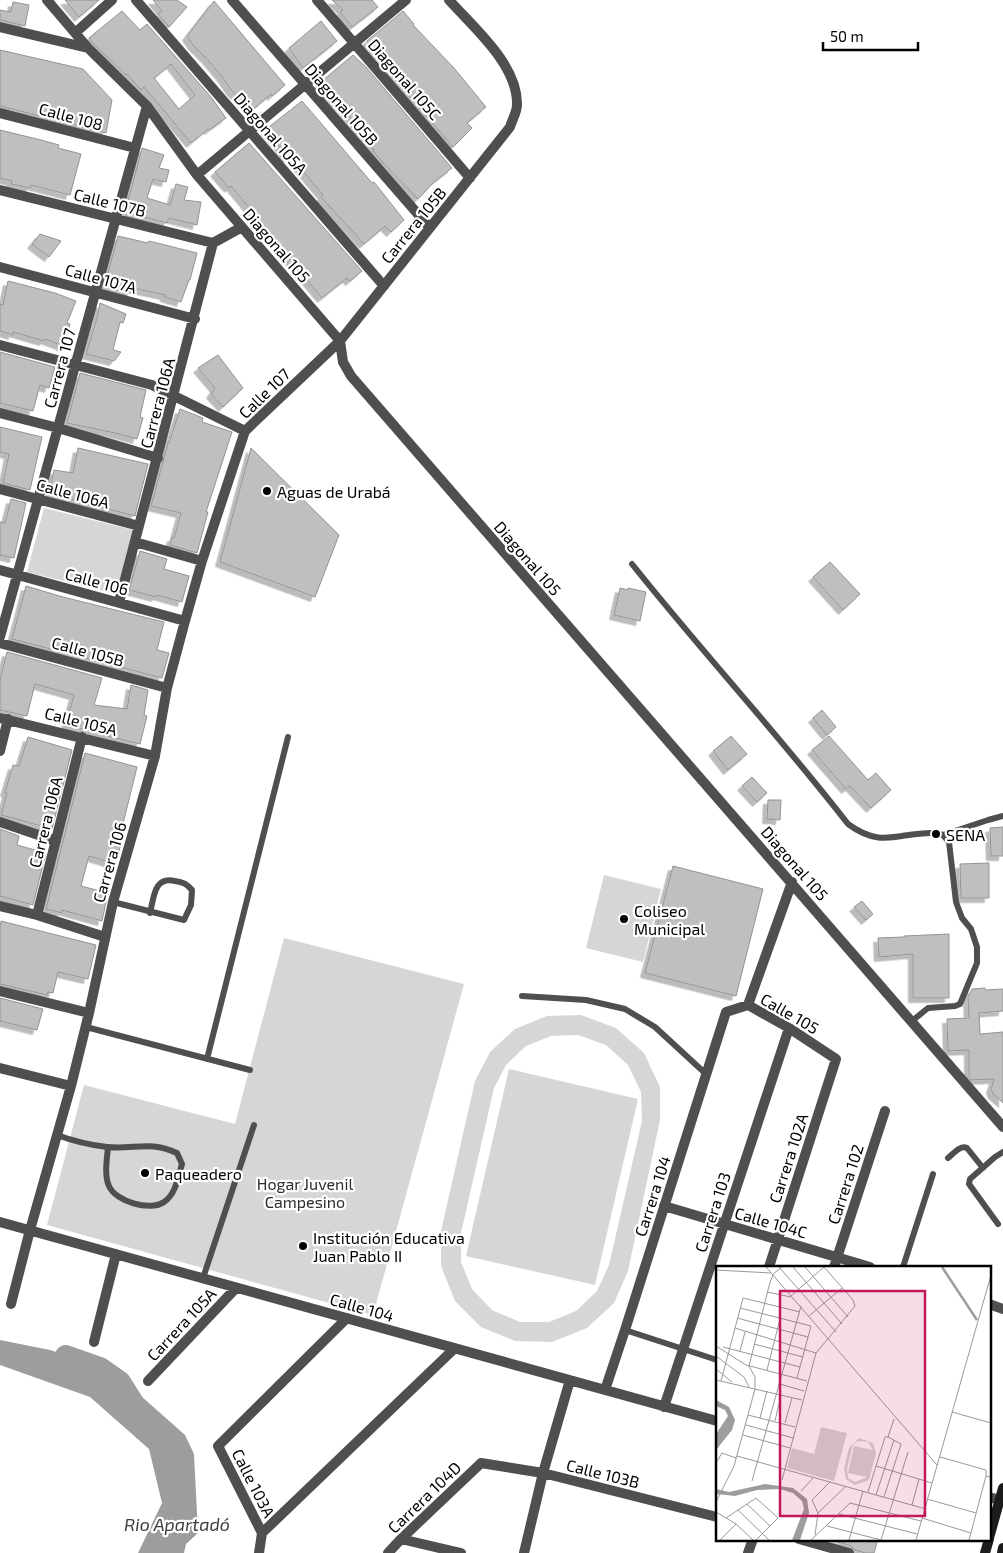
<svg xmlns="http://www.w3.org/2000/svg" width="1003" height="1553" font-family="'Exo 2',sans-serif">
<defs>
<filter id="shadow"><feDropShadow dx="-4.5" dy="4.5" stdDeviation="0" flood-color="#0004"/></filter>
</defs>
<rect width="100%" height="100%" fill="#fff"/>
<!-- green -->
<path fill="#d6d6d6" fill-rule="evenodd" d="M44,508l89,22 -17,64 -89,-22z
M604,875l57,14 -18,73 -57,-14z
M284,938l180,46 -91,331 -326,-90 37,-140 151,39z
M581,1015l35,13 28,25 16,34v33l-32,151 -14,32 -27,25 -35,14 -37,-1 -34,-14 -26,-26 -14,-35v-35l34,-150 15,-29 25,-23 32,-13zM578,1035l28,10 22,20 13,27 1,29 -33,144 -12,26 -21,20 -27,11h-29l-28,-12 -20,-21 -11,-27v-29l33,-145 12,-23 20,-19 25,-10z
M509,1069l129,30 -43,186 -129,-29z"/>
<!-- water -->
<path fill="#9d9d9d" d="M0,1340l50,10 36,12 46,26 53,47 9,19 4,79 -12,11 -2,9h-46l24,-50 -13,-54 -59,-52 -90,-32z"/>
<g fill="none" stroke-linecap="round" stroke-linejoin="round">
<!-- river -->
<path stroke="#9d9d9d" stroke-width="22" d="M66,1356l34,12 20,14 12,19"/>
</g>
<!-- building -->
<path fill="#bfbfbf" stroke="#939393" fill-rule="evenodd" filter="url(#shadow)" d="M65,0h34l-20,17z
M153,0h24l10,7 -18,20 -11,-13 4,-3z
M332,0h40l6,7 -26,20 -12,-15 3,-2z
M214,1l71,84 -13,11 -1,-2 -20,17 -20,-21 -8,-12 -17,-20 -13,-13 -6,-9z
M13,2l16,3 -4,21 -25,-6v-10l11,2z
M122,11l18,19 7,-6 64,73 15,21 -17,12 -1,-1 -17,14 -47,-56 -3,3 -14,-16 -1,1 -33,-32 -4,-5zM171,64l24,31 -16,14 -25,-31z
M403,11l11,13 -1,1 41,43 32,39 -19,16 5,5 -19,19 -76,-88 3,-3 -13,-15z
M321,21l16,20 -34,27 -14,-20z
M0,50l83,19 29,31 -6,33 -106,-27z
M353,55l13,12 86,101 -18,14 -16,17 -35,-36 -10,-12 1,-1 -17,-19 2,-2 -23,-28 -4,3 -16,-18z
M302,101l70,82 2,-1 30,38 -13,12 -6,-6 -21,18 -43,-47 2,-2 -33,-39 -6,5 -7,-9 4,-4 -16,-18z
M0,130l41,10 18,5 -1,3 23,6 -11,41 -39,-10 -1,3 -19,-4 1,-3 -12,-3z
M249,143l113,128 -12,10 -3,-3 -25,20 -52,-62 -18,-18 3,-3 -24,-29 -2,2 -14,-16z
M142,148l22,7 -5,13 10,2 -3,12 -13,-3 -6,19 23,7 6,-21 12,3 -4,13 17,2 -4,23 -28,-7 -2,5 -42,-11z
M40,234l21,7 -12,16 -17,-13z
M118,236l30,7 1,-2 48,12 -7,27h-1l-8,22 -16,-5v-2l-33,-7 -1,5 -27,-6z
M8,281l47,12 21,8 -9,22 3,1 -7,22 -18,-7 -1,2 -31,-9v3l-13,-4v-27l3,1z
M100,303l26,11 -3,9 -3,-1 -7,28 8,2 -7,9 -28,-7 11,-36z
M0,352l55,15 -6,21 -9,-3 -7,26 -33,-8z
M218,355l25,33 -20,19 -12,-13 4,-6 -17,-20z
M80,373l66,17 -6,27 3,1 -6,21 -22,-6 -48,-10z
M180,409l23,9 -1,4 30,10 -26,80h2l-11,41 -27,-8 2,-8 2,1 7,-25 -30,-7 17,-63h1z
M0,427l42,10 -12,53 -27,-7 6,-29 -9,-2z
M78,448l70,16 -13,52 -47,-12v-2l-39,-7 5,-25 19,3z
M251,448l88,87 -24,62 -95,-35z
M11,499l15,4 -12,55 -14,-3v-33l5,1z
M140,551l27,8 -3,10 25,7 -7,26 -25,-7 -1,2 -27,-7z
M830,562l30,32 -17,16 -30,-33z
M26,586l37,11 101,25 -7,28 12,3 -7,25 -150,-39z
M620,588l8,2v-2l18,4 -6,29 -26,-6z
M7,652l95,26 -8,27 33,4 4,-24 17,5 -4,25 3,1 -7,28 -41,-10 -33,-10 8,-29 -39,-11 -8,32 -27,-6v-30z
M822,710l14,17 -9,8 -14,-17z
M731,736l16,18 -19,16 -15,-19z
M829,736l39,44 8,-7 15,17 -20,18 -21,-22 -4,3 -34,-39z
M28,737l44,13 -20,79 -51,-14 6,-22 -2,-1 8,-27 6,1z
M85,753l52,14 -18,73 3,1 -7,23 -26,-8 -8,30 27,7 -6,28 -40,-11v3l-16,-4z
M752,777l15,16 -10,9 -15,-16z
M768,800h13l-1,20 -13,-1z
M1003,827v29h-12l-1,-28z
M0,829l19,7 -2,9 29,8 -13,52 -33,-9z
M989,863v35h-28l-1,-34z
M673,866l90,23 -27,107 -91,-23z
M862,901l11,13 -7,6 -12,-13z
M1,921l95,24 -8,34 -30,-7 -5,21 -5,-1 -1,3 -47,-11v-58z
M949,934v64h-36v-44l-34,3 -1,-19 26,-1v-1z
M985,988v2l18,-1v22l-24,2 1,21 23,-2v71l-10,-9 -2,-5 3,-10 -23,1 -2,-3v-27l-21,1 -1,-32 22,-1 -1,-21 4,-8z
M0,998l43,11 -6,21 -37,-9z
M828,1539h50l-4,14h-9l-10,-3 -4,-4z"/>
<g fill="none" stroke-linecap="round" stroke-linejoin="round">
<!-- lane -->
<path stroke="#4f4f4f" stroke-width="6" d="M632,564c70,88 147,171 216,260 35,26 52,7 88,9l7,2 6,7 7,60 6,16 9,11 6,18v16l-17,41 -5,2 -27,2 -16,13
M943,835l45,-15 15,-4
M113,902l71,18 7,-15 1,-15c-5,-6 -9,-8 -17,-9 -21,-5 -21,16 -25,32
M522,996l64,4 39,9 30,18 51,47
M86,1027l164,43
M207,1059l81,-322
M57,1135c16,6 33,10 50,12 27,3 42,-7 70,6l5,11c-4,13 -6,30 -18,38 -14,10 -49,-1 -55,-16 -5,-11 -2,-27 -1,-39
M948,1158c6,-5 12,-13 19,-10l16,20
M998,1224l-29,-40 1,-5 25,-22 8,-5
M903,1267l30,-93
M203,1278l51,-153
M625,1330l92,30"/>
<!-- street -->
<path stroke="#4f4f4f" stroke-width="10" d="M47,0l41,48 59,58 50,69 143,166 3,21 8,14 652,751
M136,0l248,286
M232,0l198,228
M317,0l153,178
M0,27l88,21
M75,33l37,-33
M0,113l135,35
M197,175l209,-175
M0,190l213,53
M0,267l195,52
M0,345l152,40 93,46
M0,413l58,15 100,30
M0,489l139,37
M135,542l67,19
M0,570l185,51
M119,602l94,-359 29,-16
M0,637l147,-531
M0,643l167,45
M0,718l155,38
M0,751l8,-32
M0,822l56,19
M0,906l37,9 68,22
M37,915l45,-178
M0,991l89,22
M748,1005l44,-123
M0,1068l71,18
M664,1206l206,61
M0,1222l717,199
M834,1267l51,-156
M11,1304l19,-74 41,-144 18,-73 24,-111 42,-146 12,-68 18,-67 17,-60 43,-130 95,-90 170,-214c2,-7 7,-15 7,-22 1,-40 -42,-76 -68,-105
M989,1304l14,5
M94,1342l22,-88
M148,1381l88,-93
M605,1390l20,-60 101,-318 22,-7 41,23 47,31 -67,208
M664,1407l125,-379
M989,1497l14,4
M262,1533l-44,-87 129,-128
M262,1533l193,-185
M401,1539l60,14
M799,1539l50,14
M259,1553l3,-20
M388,1553l13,-14 80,-76 62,10 174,44
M524,1553l19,-80 27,-93
M748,1553l5,-14"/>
<!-- secondary -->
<path stroke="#1c1c1c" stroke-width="10" d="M989,1538l14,-50
M985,1553l4,-14
M1002,1553l1,-5"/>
</g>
<!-- markers -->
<g fill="#000" stroke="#fff" stroke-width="2">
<circle cx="267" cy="491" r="5"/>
<circle cx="936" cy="834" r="5"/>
<circle cx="624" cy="919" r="5"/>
<circle cx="145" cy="1173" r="5"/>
<circle cx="303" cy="1246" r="5"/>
</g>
<g text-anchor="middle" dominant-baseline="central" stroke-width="4.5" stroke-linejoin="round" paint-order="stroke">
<!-- street labels -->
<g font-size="16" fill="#000" stroke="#fff">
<text transform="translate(405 79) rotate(49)">Diagonal 105C</text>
<text transform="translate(342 104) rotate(49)">Diagonal 105B</text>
<text transform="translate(71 116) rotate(15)">Calle 108</text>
<text transform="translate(271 133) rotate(49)">Diagonal 105A</text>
<text transform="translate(110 202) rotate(14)">Calle 107B</text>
<text transform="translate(413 225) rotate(-51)">Carrera 105B</text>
<text transform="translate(277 245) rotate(49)">Diagonal 105</text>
<text transform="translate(101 278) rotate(15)">Calle 107A</text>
<text transform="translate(59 368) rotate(-75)">Carrera 107</text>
<text transform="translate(264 393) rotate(-44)">Calle 107</text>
<text transform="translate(157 403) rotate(-75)">Carrera 106A</text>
<text transform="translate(73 493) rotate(15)">Calle 106A</text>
<text transform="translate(528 558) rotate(49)">Diagonal 105</text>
<text transform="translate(97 581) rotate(15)">Calle 106</text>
<text transform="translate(88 651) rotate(15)">Calle 105B</text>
<text transform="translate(81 721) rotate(14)">Calle 105A</text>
<text transform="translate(45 822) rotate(-76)">Carrera 106A</text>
<text transform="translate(109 862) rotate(-74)">Carrera 106</text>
<text transform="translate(795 863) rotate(49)">Diagonal 105</text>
<text transform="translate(790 1013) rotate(30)">Calle 105</text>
<text transform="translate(788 1158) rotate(-72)">Carrera 102A</text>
<text transform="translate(845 1184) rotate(-72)">Carrera 102</text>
<text transform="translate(652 1196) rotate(-72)">Carrera 104</text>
<text transform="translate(712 1212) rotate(-72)">Carrera 103</text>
<text transform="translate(771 1222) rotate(16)">Calle 104C</text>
<text transform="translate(362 1307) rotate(16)">Calle 104</text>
<text transform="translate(181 1324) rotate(-47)">Carrera 105A</text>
<text transform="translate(603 1473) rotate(14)">Calle 103B</text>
<text transform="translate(254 1483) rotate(63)">Calle 103A</text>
<text transform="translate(424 1497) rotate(-44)">Carrera 104D</text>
</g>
<!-- poi labels -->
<g font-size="16" fill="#000" stroke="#fff" text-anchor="start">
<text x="277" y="491">Aguas de Urabá</text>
<text x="946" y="834">SENA</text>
<text x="634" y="910">Coliseo<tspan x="634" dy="18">Municipal</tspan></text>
<text x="155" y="1173">Paqueadero</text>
<text x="313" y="1237">Institución Educativa<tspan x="313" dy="18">Juan Pablo II</tspan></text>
</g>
<!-- park labels -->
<g font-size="16" fill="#2d2d2d" stroke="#fff">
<text x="305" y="1183">Hogar Juvenil<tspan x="305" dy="18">Campesino</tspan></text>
</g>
<!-- water labels -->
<g font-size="18" font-style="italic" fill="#3e3e3e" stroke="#fff">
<text x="177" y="1524">Rio Apartadó</text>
</g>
</g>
<!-- overview -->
<g transform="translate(716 1266)">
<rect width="275" height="275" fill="#fff"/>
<path d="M105,161l26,6 -13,48 -47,-13 5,-20 22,6zM143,172l14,5 3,10 -7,27 -14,5 -9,-6 -2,-10 5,-21zM144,175l8,1 5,8 -19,-4 -6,27 19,4 -12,5 -7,-4 -1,-9 5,-21 1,-3 3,-3z" fill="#d6d6d6" fill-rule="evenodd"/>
<path d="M0,134l13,7 6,13 -3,10 -16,20v-16l12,-18 -3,-6 -9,-4zM49,218l28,4 14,11 2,14 -9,27h-8l12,-31 -2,-8 -9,-8 -13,-4 -23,1 -22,6 -19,-2v-5l13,3z" fill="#9d9d9d"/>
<path fill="none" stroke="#9d9d9d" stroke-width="2.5" d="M226,1l35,53"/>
<path fill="none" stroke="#999" stroke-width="1" d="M50,1l171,198M63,1l57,65M77,1l49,57M89,1l43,50M0,4l55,3M51,26l24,5M24,42l71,18M93,50l33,-28M21,52l71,19M19,62l81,25M38,78l49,13M0,80l30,19 61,16M7,81l77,20M24,85l5,-19M0,90l28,21 5,10M0,103l16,13M51,104l13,-51M81,112l14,-52M0,114l86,20M5,115l22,-83 57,14M64,118l24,7M236,146l39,11M32,149l47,12M44,152l7,-27M59,155l6,-26M69,157l7,-25M30,159l47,13M27,169l47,13M172,171l6,-18M21,190l189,53M224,191l46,13v6l5,1M0,197l6,-10 14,5M160,200l56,17M66,214l34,-127 39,-47 -2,-6 -29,-33 -33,29M36,215l49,-175M85,225l13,-14M152,226l17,-55h3l13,7 -17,53M160,229l18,-55M211,233l49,14M0,236l18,-36 21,-77v-12l-6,-11 20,-80 4,-12 9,-7M31,238l23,22M196,239l7,-26M22,244l31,30M0,246l20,12 17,16M102,247l-6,-13 18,-18M102,247l28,-27M123,248l78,20M10,252l30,-20 22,20 -22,22M206,252l49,15M111,260l54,14M99,269l3,-22M4,274l16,-16M95,274l39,-37 71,18M133,274l14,-49M165,274l27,-88M200,274l75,-265M253,274l17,-64"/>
<path fill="#c2185b" fill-opacity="0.15" stroke="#c2185b" stroke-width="2.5" d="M64,25h145v225h-145z"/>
<rect width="275" height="275" fill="none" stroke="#000" stroke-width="2.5"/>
</g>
<!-- scale -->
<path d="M823 42v8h95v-8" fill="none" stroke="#000000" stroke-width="2.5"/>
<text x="830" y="42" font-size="15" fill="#000000" stroke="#ffffff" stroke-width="4" paint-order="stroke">50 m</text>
</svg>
